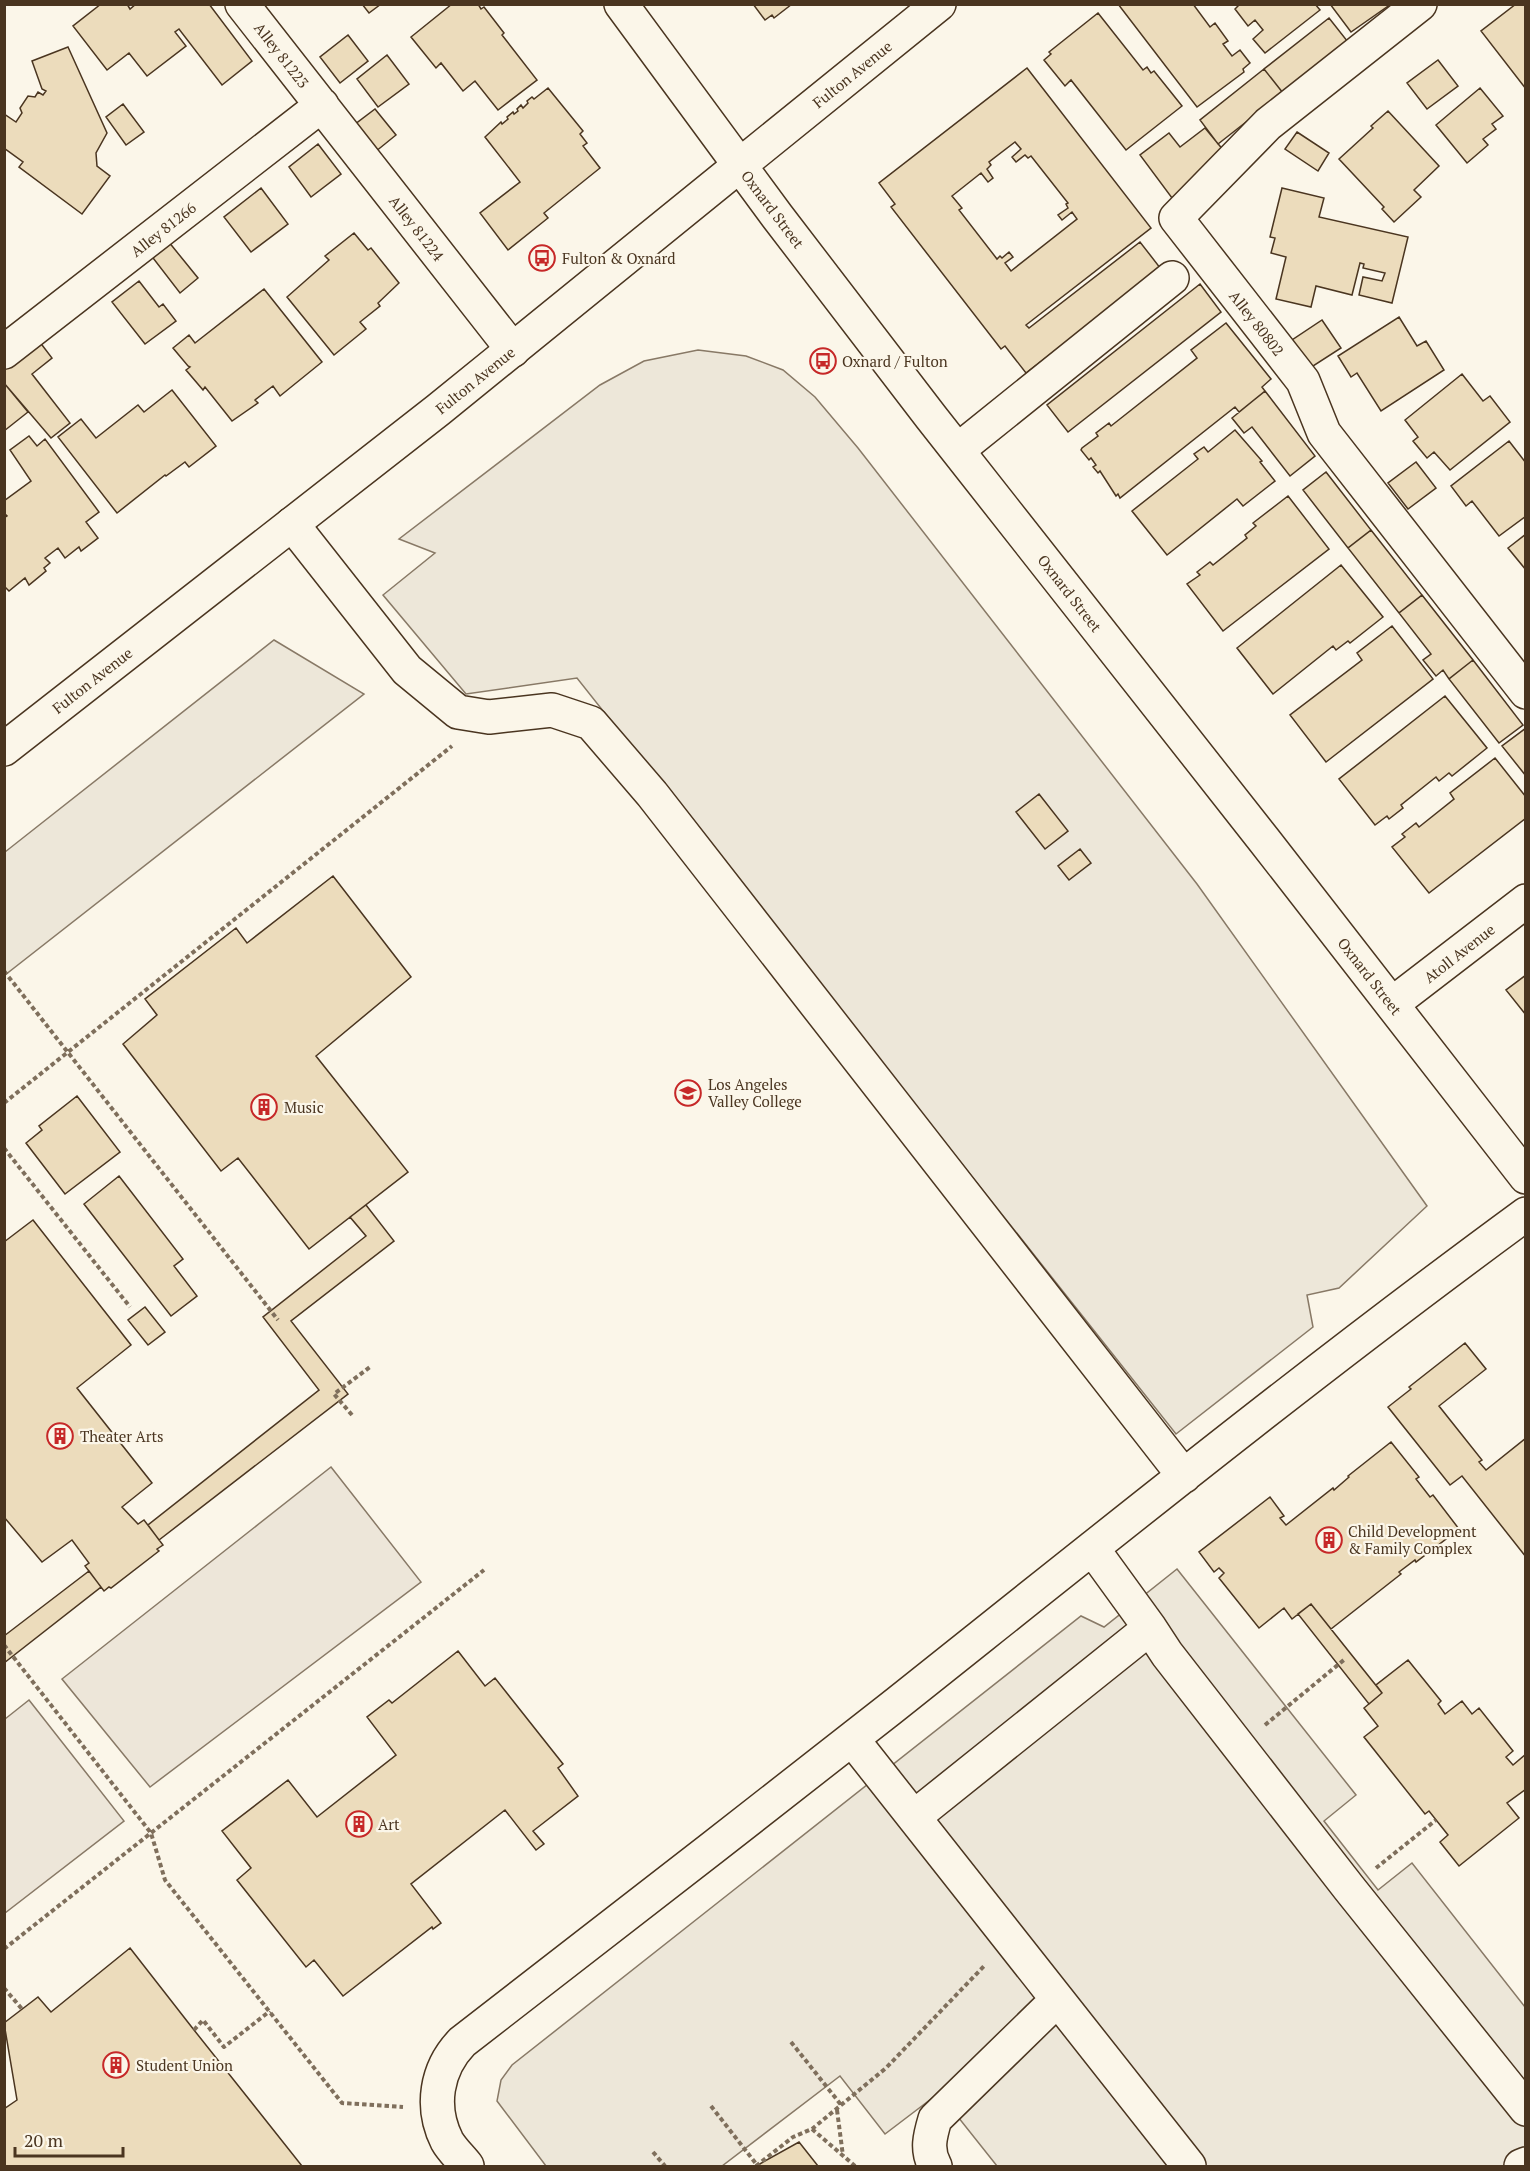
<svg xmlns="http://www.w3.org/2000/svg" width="1530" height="2171" font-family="'PT Serif',serif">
<rect width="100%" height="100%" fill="#fbf6e9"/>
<!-- green -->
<path fill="#ede6d9" stroke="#887966" stroke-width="1.5" d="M331,1467l90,115 -271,205 -88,-108z
M29,1700l95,121 -119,92v-194z"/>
<!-- parking -->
<path fill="#ede7d9" stroke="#887966" stroke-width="1.5" d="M698,350l48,6 37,14 32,27 43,51 339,436 230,322 -88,82 -32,7 6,32 -137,107 -599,-756 -111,16 -83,-99 52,-42 -36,-14 201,-154 44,-24z
M274,640l90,54 -359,281v-123z
M1177,1569l179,226 -32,26 54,69 34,-27 113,144v159h-528l-58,-73 -54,41 -45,-58 -118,90h-176l-49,-65 4,-21 11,-15 569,-449 23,11z"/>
<!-- building -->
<path fill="#ecdcbc" stroke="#4a3520" stroke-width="1.5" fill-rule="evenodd" d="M101,4h26l3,5 6,-5h73l43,57 -30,24 -43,-56 -4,3 11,14 -39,30 -18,-23 -22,17 -34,-44z
M362,4h19l-12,9z
M452,4h26l3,5 3,-2 20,26 -2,2 35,45 -39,30 -23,-29 -12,10 -22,-28 -5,5 -25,-31z
M753,4h39l-18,14 -2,-3 -7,5z
M1118,4h75l17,23 5,-4 13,18 -5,3 9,12 8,-6 10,13 -7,6 1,3 -47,35z
M1240,4h75l5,6 -55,43 -12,-14 10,-9 -8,-10 -7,6 -13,-17z
M1330,4h61l-40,28z
M1516,4h10v85l-45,-58z
M1098,13l45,57 4,-3 4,6 3,-2 28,35 -56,44 -55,-70 -6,6 -21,-26 7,-6 -2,-2z
M1329,18l19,24 -65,51 -19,-24z
M348,35l20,26 -28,22 -20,-26z
M68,47l39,86 -11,20 1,13 13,10 -28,38 -63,-47 4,-5 -19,-14v-34l12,8 6,-9 -2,-5 8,-12 7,1 3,-5 5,3 3,-4 -4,-2 -10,-28z
M387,55l22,29 -31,23 -21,-28z
M1438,60l20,26 -31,23 -20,-26z
M1027,68l124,160 -125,97 3,3 111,-86 21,27 -135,104 -21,-27 -4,3 -110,-142 4,-3 -16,-21zM1015,142l6,7 -9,8 4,5 9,-7 3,3 3,-2 37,47 -2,1 2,4 -10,7 4,5 10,-8 5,7 -66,52 -6,-8 8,-6 -4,-5 -7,6 -2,-2 -3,3 -38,-49 3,-2 -10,-12 29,-23 7,9 5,-4 -6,-9 4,-4 -2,-3z
M1264,69l19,24 -65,51 -18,-24z
M548,88l35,43 -3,3 7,9 -4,3 17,22 -56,45 4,5 -40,32 -28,-37 40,-31 -35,-45 16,-15 1,2 6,-5 -1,-2 6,-5 1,2 4,-3 -1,-2 4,-4 2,3 5,-5 -1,-2 5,-4 2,2z
M1480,88l23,28 -11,8 4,5 -13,10 5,6 -21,18 -31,-38z
M123,104l21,28 -18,13 -20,-28z
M375,109l21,26 -21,17 -21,-27z
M1388,111l51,55 -25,24 7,7 -27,25 -12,-13 2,-2 -45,-48 34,-31 -2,-2z
M1205,128l19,23 -22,23 -30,24 -32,-43 29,-22 11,14z
M1297,132l32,21 -11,18 -33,-22z
M318,144l23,30 -30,23 -22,-30z
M261,188l27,36 -37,28 -27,-35z
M1282,188l42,10 -5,19 89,20 -16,66 -33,-8 4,-18 19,4 3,-8 -22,-5 1,-4 -4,-1 -8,32 -36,-9 -5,21 -35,-8 10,-42 -15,-4 4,-15 -5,-1z
M354,233l14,17 3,-2 28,35 -21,20 2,3 -20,16 6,7 -32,26 -47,-58 42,-37 -4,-4z
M168,241l30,37 -18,15 -30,-39z
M139,281l20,26 4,-3 13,17 -31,23 -33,-42z
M1200,284l21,28 -153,120 -21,-27z
M264,289l58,73 -42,34 -7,-10 -18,14 3,3 -26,18 -27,-34 -2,3 -17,-20 4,-3 -2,-1 -15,-18 16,-13 6,8z
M1399,317l18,29 9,-5 18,29 -63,41 -24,-38 -6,4 -13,-21z
M1322,320l19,28 -31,20 -18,-28z
M1226,323l45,56 -9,8 3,4 -26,21 -4,-5 -115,91 -2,-4 -2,2 -16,-25 -2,2 -5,-6 3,-2 -5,-7 -2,2 -8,-10 1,-2 16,-12 -2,-3 13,-10 2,3 86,-68 -6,-8z
M39,341l13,17 -20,16 38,49 -19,15 -47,-55v-15z
M1462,374l21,27 7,-5 20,26 -60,48 -16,-18 -7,6 -14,-17 5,-4 -13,-17z
M4,383l24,29 -24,19z
M172,390l44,56 -27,21 -4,-5 -19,14 -1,-1 -48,38 -59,-76 23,-18 15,19 42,-33 6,7z
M1265,391l50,65 -25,20 -38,-49 -8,6 -12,-15z
M1235,430l27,31 -2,1 15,19 -32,25 -6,-7 -70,56 -35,-44 66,-52 -4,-5 10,-7 4,5z
M29,436l8,10 8,-7 54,73 -13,10 12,16 -17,13 -2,-4 -14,11 -7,-10 -13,10 5,5 -6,5 2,3 -17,14 -4,-7 -16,13 -5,-5v-68l3,-2 -3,-3v-12l27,-20 -21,-31z
M1509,441l17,22v53l-27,20 -27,-35 -6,5 -15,-20z
M1416,462l20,26 -28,21 -20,-26z
M1326,472l45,58 -23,18 -45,-58z
M1288,496l41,53 -106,82 -36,-47 13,-9 -3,-3 13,-10 3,3 34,-27 -2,-3 11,-9 -3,-3z
M1371,530l51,65 -23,18 -51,-65z
M1526,534v36l-18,-22z
M1341,565l42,52 -33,26 -2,-2 -12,9 -3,-4 -60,48 -36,-46z
M1422,595l51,65 -24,19 -6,-9 -7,6 -13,-16 8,-6 -32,-41z
M1392,626l41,53 -107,83 -36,-47 72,-55 -5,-7z
M1473,660l50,65 -24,18 -50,-64z
M1445,696l42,52 -35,28 -3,-3 -10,8 -3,-4 -35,28 2,3 -14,11 -2,-3 -12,9 -36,-46z
M1526,728v48l-24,-30z
M1495,758l31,39v21l-97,75 -37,-46 13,-10 -3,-3 14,-11 3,4 35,-28 -4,-6z
M1039,794l29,37 -23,18 -29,-37z
M1080,849l11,14 -22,17 -11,-14z
M333,876l78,101 -95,79 92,116 -99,77 -71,-91 -17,13 -98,-127 34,-29 -12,-16 91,-71 11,15z
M1526,975v40l-20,-25z
M77,1096l43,56 -55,42 -39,-51 16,-13 -3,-4z
M119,1176l64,83 -9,7 23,30 -26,20 -87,-112z
M366,1205l28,36 -103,80 57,73 -189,146 -11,-15 171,-135 -56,-73 103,-81 -16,-19z
M33,1220l98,125 -54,43 75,95 -30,24 16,17 6,-4 19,25 -6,4 2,2 -48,37 -2,-1 -5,4 -19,-25 4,-3 -17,-23 -30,22 -38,-45v-275z
M145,1307l20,25 -17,13 -20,-25z
M1465,1343l21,26 -47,37 43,54 -3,2 7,8 40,-32v119l-64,-81 -12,9 -62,-78 23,-18 -2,-2z
M1391,1442l28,35 -3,2 14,18 3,-2 26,34 -43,33 -1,-2 -16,12 2,2 -70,55 -20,-25 -19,15 -8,-11 -25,20 -40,-50 5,-5 -5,-5 -5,4 -15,-20 71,-55 14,19 -4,2 6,7 47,-37 1,2 15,-13 -1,-1z
M89,1571l12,16 -97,76v-27z
M1311,1604l71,89 -13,11 -71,-90z
M458,1651l27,35 10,-8 68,86 -5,4 20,28 -45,35 11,13 -8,6 -31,-40 -94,74 30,39 -8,6 -1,-2 -89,69 -29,-36 -8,7 -69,-87 14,-12 -29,-37 66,-51 29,37 79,-62 -29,-38 22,-17 3,3z
M1408,1660l33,41 -3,3 7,10 17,-13 10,13 7,-6 34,43 -7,6 7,8 13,-11v35l-19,14 12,15 -60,48 -19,-24 8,-7 -19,-24 -4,3 -61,-77 14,-11 -14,-18 18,-15 -6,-8z
M130,1948l64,82 108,136h-298v-57l13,-9 -13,-77 34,-26 13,15z
M799,2142l19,24h-62z"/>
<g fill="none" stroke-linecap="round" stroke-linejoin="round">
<!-- minor casing -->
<g stroke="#4a3520" stroke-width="36">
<path id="minor" d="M242,4l271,346
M1420,4l-152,120 -92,94 127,163 21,52 202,259
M740,165l199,-161
M4,352l318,-247
M958,450l214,-172
M292,524l115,146 51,42 31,5 63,-7 39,13 61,71 532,682
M1392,1004l134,-103
M1092,1548l58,80 17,26 182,234 177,221
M852,1739l337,427
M914,1817l236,-189
M467,2166c-6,-8 -15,-16 -20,-25 -17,-34 -11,-72 15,-99 143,-111 286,-221 428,-333 210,-167 419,-336 636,-495
M935,2166c-9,-16 -5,-30 0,-47l122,-119
M1521,2166l5,-2"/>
</g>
<!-- major casing -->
<g stroke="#4a3520" stroke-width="36">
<path id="major" d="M621,4l156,212 154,201 333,423 262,337
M4,749l434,-339 302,-245"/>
</g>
<!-- path -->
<path stroke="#7f6f5c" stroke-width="4" stroke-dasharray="4.5 3" stroke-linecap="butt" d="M4,971l274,349
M4,1103l448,-357
M4,1148l126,159
M352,1415l-18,-21 36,-27
M4,1645l147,188 14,47 177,223 61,4
M1265,1725l80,-66
M1376,1868l60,-48
M4,1949l480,-379
M4,1988l18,21
M194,2030l9,-10 21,27 46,-36
M791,2042l51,64
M711,2106l46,59
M837,2110l6,46
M812,2129l43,37
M653,2152l12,14
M756,2166l37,-29 19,-8 74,-61 99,-103"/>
<!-- minor -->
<use href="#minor" stroke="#fbf6e9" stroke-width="33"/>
<!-- major -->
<use href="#major" stroke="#fbf6e9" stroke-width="33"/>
</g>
<!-- icons -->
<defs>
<g id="bus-ring" transform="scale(1.35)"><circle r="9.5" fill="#fbf6e9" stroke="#c62828" stroke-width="1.5"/><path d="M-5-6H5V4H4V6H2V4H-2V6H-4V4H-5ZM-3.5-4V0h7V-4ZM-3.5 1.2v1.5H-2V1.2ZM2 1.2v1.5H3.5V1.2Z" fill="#c62828"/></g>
<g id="university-ring" transform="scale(1.35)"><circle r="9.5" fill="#fbf6e9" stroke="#c62828" stroke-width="1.5"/><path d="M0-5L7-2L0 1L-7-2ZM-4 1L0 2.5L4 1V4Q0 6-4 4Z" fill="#c62828"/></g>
<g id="building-ring" transform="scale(1.35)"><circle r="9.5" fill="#fbf6e9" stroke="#c62828" stroke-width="1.5"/><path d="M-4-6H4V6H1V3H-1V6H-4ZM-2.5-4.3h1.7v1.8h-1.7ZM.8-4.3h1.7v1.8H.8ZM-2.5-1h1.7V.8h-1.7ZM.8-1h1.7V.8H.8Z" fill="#c62828"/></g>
</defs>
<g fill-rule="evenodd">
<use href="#bus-ring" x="542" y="258"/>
<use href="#bus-ring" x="823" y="361"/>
<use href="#university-ring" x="688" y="1093"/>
<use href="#building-ring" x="264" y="1107"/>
<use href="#building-ring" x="60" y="1436"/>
<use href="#building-ring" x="1329" y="1540"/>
<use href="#building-ring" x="359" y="1824"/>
<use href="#building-ring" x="116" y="2065"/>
</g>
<g text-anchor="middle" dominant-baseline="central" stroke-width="4.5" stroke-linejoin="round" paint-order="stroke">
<!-- street labels -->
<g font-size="15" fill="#4a3520" stroke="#fbf6e9">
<text transform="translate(282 55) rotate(52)">Alley 81223</text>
<text transform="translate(852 74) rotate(-39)">Fulton Avenue</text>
<text transform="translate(773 209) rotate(53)">Oxnard Street</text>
<text transform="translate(417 228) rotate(52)">Alley 81224</text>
<text transform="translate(163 229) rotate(-38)">Alley 81266</text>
<text transform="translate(1257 323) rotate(52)">Alley 80802</text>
<text transform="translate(475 380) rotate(-39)">Fulton Avenue</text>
<text transform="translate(1070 593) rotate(52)">Oxnard Street</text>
<text transform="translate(92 680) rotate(-38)">Fulton Avenue</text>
<text transform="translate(1459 953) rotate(-38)">Atoll Avenue</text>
<text transform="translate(1370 976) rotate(52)">Oxnard Street</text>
</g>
<!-- poi labels -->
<g font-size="15" fill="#4a3520" stroke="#fbf6e9" text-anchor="start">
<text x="562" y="258">Fulton &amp; Oxnard</text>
<text x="842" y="361">Oxnard / Fulton</text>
<text x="708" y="1084">Los Angeles<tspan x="708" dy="17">Valley College</tspan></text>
<text x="284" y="1107">Music</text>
<text x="80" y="1436">Theater Arts</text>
<text x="1348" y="1531">Child Development<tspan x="1348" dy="17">&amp; Family Complex</tspan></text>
<text x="378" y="1824">Art</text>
<text x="136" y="2065">Student Union</text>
</g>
</g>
<!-- border -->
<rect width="1530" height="2171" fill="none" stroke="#4a3520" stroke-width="12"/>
<!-- scale -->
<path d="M15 2147v9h108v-9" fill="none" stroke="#4a3520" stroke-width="3"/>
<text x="24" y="2147" font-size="18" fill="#4a3520" stroke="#fbf6e9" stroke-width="4.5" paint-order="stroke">20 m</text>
</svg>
